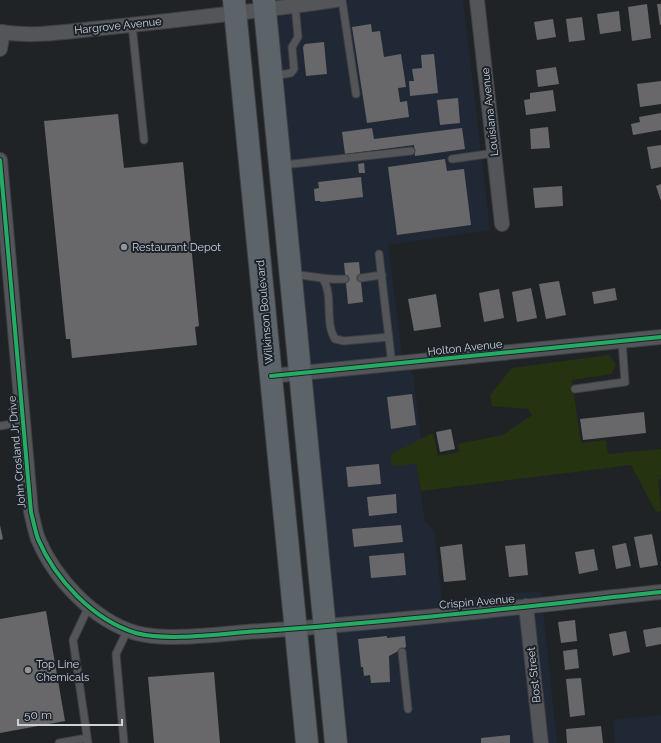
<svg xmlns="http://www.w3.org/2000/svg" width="661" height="743" font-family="Raleway,sans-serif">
<rect width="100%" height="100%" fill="#202326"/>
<!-- built -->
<path fill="#202835" d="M271,0h192l27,230 -102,15 14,111 11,18 8,65 -30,15 1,12 24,-3 9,60h2l7,8 8,69 99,-9 16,152h-208z
M661,715v28h-46l-2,-23z"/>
<!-- green -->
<path fill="#263310" d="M609,355l7,10 -5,9 -39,6 9,63 25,-3 2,14 53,-5v30h-3l3,32 -5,1 -25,-47 -210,26 -5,-27 -25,2v-12l42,-21 5,23 21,-4 -1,-8 45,-9 29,-20 -4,-6 -36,-3 -2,-11 22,-27z"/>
<!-- building -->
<path fill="#68686b" d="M647,4l4,34 -19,3 -4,-34z
M657,4h4v21h-1z
M619,11l2,20 -21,3 -3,-20z
M582,17l3,23 -16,2 -3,-23z
M553,19l3,18 -19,3 -3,-18z
M371,24l1,8 8,-1 4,26 17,-3 5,33 -8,1 2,14 7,-1 2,16 -42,6 -15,-96z
M324,42l3,32 -21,2 -3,-29 2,-3z
M434,54l4,39 -28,3 -1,-15h5l-2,-12 10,-1 -1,-13z
M556,67l3,17 -21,3 -2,-17z
M661,81v23l-21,3 -3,-23z
M553,90l3,21 -30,4 -2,-15 6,-1v-6z
M458,98l2,25 -20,2 -3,-25z
M661,113v17l-28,5 -2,-11 9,-2 -1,-5z
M118,114l6,54 59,-6 16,164 -4,1 2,18 -125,13 -2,-19h-4l-22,-218z
M548,127l2,21 -19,1 -1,-20z
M372,128l2,11 88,-11 3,21 -50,7 -1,-11 -69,9 -3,-22z
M661,145v22l-10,2 -4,-22z
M445,159l2,12 17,-2 7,56 -74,10 -9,-68z
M364,163l1,10h-6l-1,-9z
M361,177l2,20 -42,5 -1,-1h-5l-1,-12 5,-1 -1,-6z
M661,184v17l-5,-15z
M562,186l1,20 -28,2 -2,-20z
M359,262l4,40 -15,2 -4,-41z
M559,281l7,34 -20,4 -7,-35z
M531,288l6,30 -20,4 -5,-30z
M615,288l2,12 -23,4 -2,-12z
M499,289l5,29 -20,4 -5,-29z
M436,294l5,33 -27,4 -6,-32z
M412,394l4,31 -25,4 -4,-32z
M644,412l2,21 -63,7 -3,-21z
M451,429l4,20 -15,3 -4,-20z
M379,464l2,20 -33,3 -2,-20z
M396,494l1,19 -28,3 -2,-19z
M0,525l3,14 -3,1z
M401,525l2,17 -49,5 -2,-18z
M652,534l6,31 -18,3 -6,-31z
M626,543l5,23 -15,3 -4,-23z
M462,544l4,36 -22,2 -4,-35z
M525,544l3,31 -19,2 -4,-31z
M594,549l4,21 -19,4 -4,-22z
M404,553l2,22 -35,3 -2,-22z
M46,611l19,110 -65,12v-114z
M575,620l2,21 -16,2 -3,-21z
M661,627v17l-15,3 -3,-17z
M626,631l4,21 -17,4 -4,-22z
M387,636v2l18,-2 1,11 -17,9 1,26 -19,1 -1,-8 -6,1 -1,-9h-2l-3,-28z
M577,649l2,19 -14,2 -2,-19z
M214,672l6,71h-66l-6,-66z
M581,678l4,37 -15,2 -4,-38z
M601,726l2,17h-36l-1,-14z
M510,735v8h-29v-5z"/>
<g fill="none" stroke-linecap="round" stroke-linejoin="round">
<!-- lane casing -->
<g stroke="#3d3f43" stroke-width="9">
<path id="lane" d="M342,0l14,94
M132,25l12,115
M273,76l18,-3 3,-4 -2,-22 6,-10 -3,-33
M452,159l43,-6
M283,165l128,-14
M379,254l13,111
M293,275c19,0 34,6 52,4
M361,278l21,-3
M323,279c11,17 1,43 12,60l9,2 45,-4
M575,389l50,-7 -3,-41
M0,426l23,-4
M402,652l6,57
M59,743l28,-5
M88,743l-15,-103 16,-34
M124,743l-8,-89 12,-25"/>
</g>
<!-- street casing -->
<g stroke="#3d3f43" stroke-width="16">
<path id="street" d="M477,0l25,224
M0,32c37,6 75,-2 112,-5 75,-8 149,-16 224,-27
M0,49l3,-17
M0,160l31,352c2,8 4,18 7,27 17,40 55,81 98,94 33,9 90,0 125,-2 134,-9 267,-25 400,-39
M271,376l390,-39
M526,606l15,137"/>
</g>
<!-- primary casing -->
<g stroke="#3d3f43" stroke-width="24">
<path id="primary" d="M234,0l73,743
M264,0l72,743"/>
</g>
<!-- lane -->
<use href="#lane" stroke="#535558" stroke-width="7"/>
<!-- street -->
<use href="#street" stroke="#535558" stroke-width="14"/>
<!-- primary -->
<use href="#primary" stroke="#5c6369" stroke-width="22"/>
<!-- cycleway casing -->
<g stroke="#1c222a" stroke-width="6">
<path id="cycleway" d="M0,160l31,352c2,8 4,18 7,27 17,40 55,81 98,94 33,9 90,0 125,-2 134,-9 267,-25 400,-39
M271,376l390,-39"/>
</g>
<!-- cycleway -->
<use href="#cycleway" stroke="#26ab63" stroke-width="4"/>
</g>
<!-- markers -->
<g fill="#91959a" stroke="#1c222a" stroke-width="1.5">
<circle cx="124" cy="247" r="4"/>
<circle cx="28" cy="670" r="4"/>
</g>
<g text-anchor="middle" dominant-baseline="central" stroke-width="4" stroke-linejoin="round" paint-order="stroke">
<!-- street labels -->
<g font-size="11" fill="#ced2d8" stroke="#1c222a">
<text transform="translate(118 26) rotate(-6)">Hargrove Avenue</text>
<text transform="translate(490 112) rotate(-96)">Louisiana Avenue</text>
<text transform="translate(265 312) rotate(-95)">Wilkinson Boulevard</text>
<text transform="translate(465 348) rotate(-6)">Holton Avenue</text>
<text transform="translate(17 452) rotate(-95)">John Crosland Jr Drive</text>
<text transform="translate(477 602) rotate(-5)">Crispin Avenue</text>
<text transform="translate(534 675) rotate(-96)">Bost Street</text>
</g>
<!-- poi labels -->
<g font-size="11" fill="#ced2d8" stroke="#1c222a" text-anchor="start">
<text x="132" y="247">Restaurant Depot</text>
<text x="36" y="664">Top Line<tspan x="36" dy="13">Chemicals</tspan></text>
</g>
</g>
<!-- scale -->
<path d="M18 719v6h104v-6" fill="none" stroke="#ced2d8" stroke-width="2"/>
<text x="24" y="719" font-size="12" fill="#ced2d8" stroke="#1c222a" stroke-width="3" paint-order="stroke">50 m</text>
</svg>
